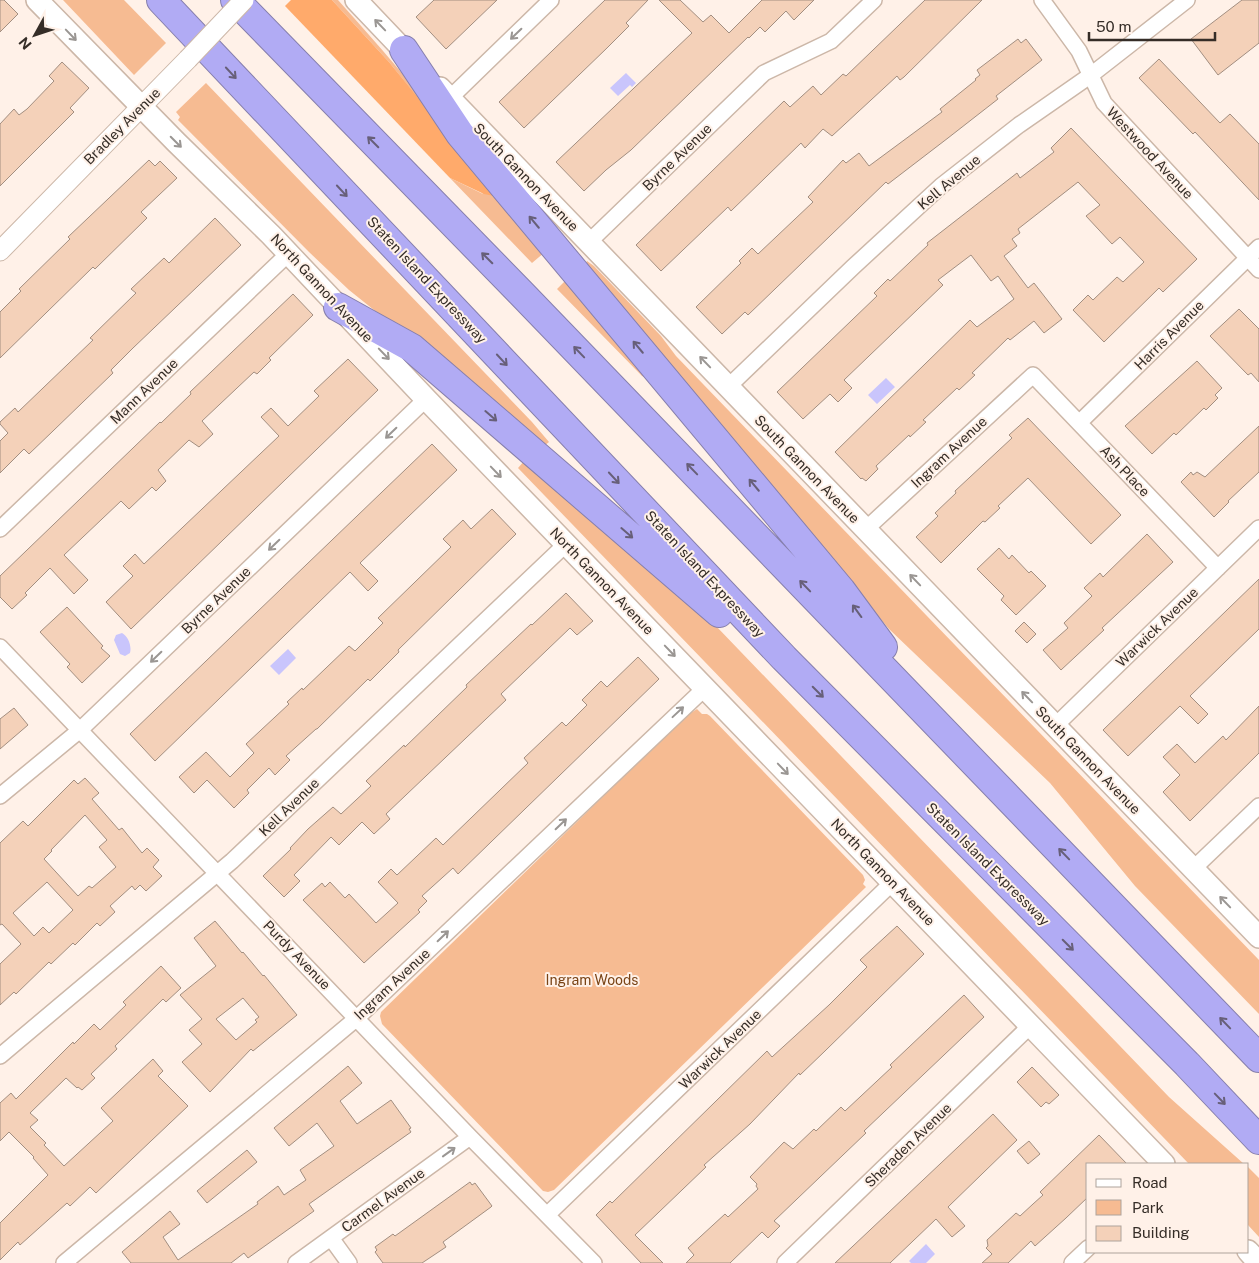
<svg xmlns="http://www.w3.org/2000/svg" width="1259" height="1263" font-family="'Public Sans',sans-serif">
<rect width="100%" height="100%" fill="#fff1e8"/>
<!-- green -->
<path fill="#f6bb92" d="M63,0h61l42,43 -32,32z
M332,0h6c109,121 208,250 309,378l-5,-2 -85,-87 11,-11 -23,-26 -13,11 -82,-85 33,16 -49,-76 -45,-56z
M206,83l326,339 17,20 -5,4 -195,-156 -40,-38 -131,-132 2,-3 -4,-5z
M587,261l7,5 67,70 15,20 583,604v54l-124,-128 -85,-103 -161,-154 -298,-358 -5,-8z
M526,459l190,167 453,471 75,67h-55l-671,-696z
M697,709l5,5h5l3,2 153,159 2,5 -2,4 3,3 -312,303 -6,2 -5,-1 -161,-167 -2,-8 1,-4 305,-296z
M1248,1167l11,11v59l-11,-12z"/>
<!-- forest -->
<path fill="#ffaa6b" d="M291,0h41l57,62 110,135 -15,-3 -34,-16 -165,-172z"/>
<!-- water -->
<path fill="#c9c5fc" d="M626,73l10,10 -4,4 -2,-2 -12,11 -8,-8z
M886,378l9,9 -18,17 -9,-9z
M122,633c6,3 10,13 8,20l-5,3 -5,-2 -6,-14 2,-5z
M288,649l8,9 -17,17 -9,-9z
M926,1244l9,10 -9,9h-15l-2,-2z"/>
<!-- building -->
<path fill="#f4d1b9" stroke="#a28e80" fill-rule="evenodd" d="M0,0h4l14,14 -18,18z
M434,0h63l-51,49 -30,-32z
M605,0h43l-22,23 3,3 -22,22 -83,80 -25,-26z
M659,0h21l23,22 8,-7 18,18 33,-33h52l-20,20 -8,-9 -21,21 -5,-5 -11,11 -1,-1 -117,113 -25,20 -22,21 -28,-29 136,-129z
M925,0h57l-78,77 -4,3 -3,-4 -65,60 -9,-7 -18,19 -4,-5 -70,68 -3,-4 -67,64 -25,-26 148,-144 6,6 23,-21 8,9 22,-21 3,2z
M1242,0h17v43l-41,32 -27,-36z
M1018,39l3,4 5,-4 16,21 -46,36 2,3 -50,39 -60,46 -2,-2 -138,133 -3,-3 -23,22 -26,-27 45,-44 -2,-2 13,-13 6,6 55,-52 -5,-5 35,-37 3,3 13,-10 10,13 73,-54 -2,-3 36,-29 -1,-1 5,-4 -3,-5z
M1159,59l61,64 10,-9 29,30v56l-64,-68 -2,2 -54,-56z
M62,62l27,26 -19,20 4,4 -74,74v-62l14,-15 5,6 8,-6 27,-28 -5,-5z
M1071,128l126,131 -34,33 -4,-4 -55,54 -31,-32 15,-15 5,5 24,-23 6,5 21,-20 -24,-25 -8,7 -26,-28 14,-11 -22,-23 -60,47 2,4 -8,6 5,7 -13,10 24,32 6,-5 28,36 -18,14 -10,-12 -24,19 -2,-2 -36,35 3,2 -16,15 -2,-2 -34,32 3,2 -16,15 -1,-2 -33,31 2,3 -12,12 -4,-3 -1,1 -26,-27 135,-132 7,7 37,-28 -16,-23 -7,5 -20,-26 -33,25 5,5 -99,95 8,8 -14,14 -8,-8 -27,25 -26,-27 100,-96 -3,-3 14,-14 2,2 38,-36 -1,-2 90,-70 3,5 34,-26 -3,-4z
M149,160l6,6 5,-5 17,17 -36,34 6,6 -52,51 -2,-2 -93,91v-46l21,-21 -2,-2 51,-50 -2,-2z
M215,218l26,27 -108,103 -22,22 2,3 -60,58 -24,23 -5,-5 -24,24v-32l8,-8 -8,-9v-2l15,-14 3,4 75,-72 -3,-2 46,-45 -5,-4 33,-31 5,5z
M293,294l20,21 -44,43 2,2 -14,14 -3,-2 -52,49 11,13 -14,13 -10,-7 -31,30 8,11 -10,10 -4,-4 -23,22 -8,-8 -57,54 24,25 -14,14 -24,-26 -25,25 2,2 -15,14 -12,-12v-21l160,-154 1,1 30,-29 -1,-2z
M1239,309l20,20v53l-8,-9 -3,2 -38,-39z
M348,359l30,31 -247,239 -25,-27 27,-26 -10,-10 12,-12 9,10 135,-128 -18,-19 10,-9 17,18 31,-30 -5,-5z
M1197,361l25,27 -7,7 3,3 -12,12 -2,-2 -28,27 -2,-2 -22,21 -27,-28z
M1028,418l93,97 -30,29 -63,-66 -30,28 2,2 -15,14 -2,-1 -42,42 -25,-26 22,-21 -3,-3 21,-20 -1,-2 57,-53 -3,-3z
M1259,426v46l-31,29 1,1 -15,15 -33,-35 10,-10 2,3 4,-3 8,5z
M432,444l25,26 -97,93 18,18 -10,10 -18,-19 -195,189 -25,-27z
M492,509l24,25 -118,116 1,2 -29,29 -2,-2 -51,50h-1l-30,27 4,4 -15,15 -6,-7 -22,22 2,3 -15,15 -27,-28 -13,13 -15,-16 27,-25 24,25 24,-24 -8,-9 43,-40 -2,-2 15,-14 1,2 46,-44 6,5 28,-28 -5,-5 73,-71 -8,-8 20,-19 8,9z
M1147,534l26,28 -71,66 2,2 -43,40 -18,-20 25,-22 -4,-5 28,-27 -8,-8 16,-15 3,4z
M999,548l10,11 3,-4 17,18 2,-2 15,15 -30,29 -15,-15 3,-4 -27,-27z
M1259,579v50l-69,67 18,18 -10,10 -18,-18 -52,50 -25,-26z
M566,593l27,28 -16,14 -7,-7 -69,66 5,6 -120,114 4,5 -16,15 -12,-12 -23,23 -8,-8 -37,38 6,6 -16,16 -21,-21 28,-27 -1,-1 18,-19 25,-22 8,7 30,-28 -5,-5 38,-36 1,2 62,-60 -1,-2 65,-61 1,1z
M67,607l36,39 -2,2 9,8 -28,27 -15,-16 3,-3 -30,-32z
M1024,622l12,12 -9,9 -12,-12z
M638,657l21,22 -201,195 -5,-6 -31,28 5,5 -9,9 2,2 -56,51 -61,-63 19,-17 3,4 5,-5 15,16 4,-4 27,29 22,-20 -20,-21 13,-13 6,6 39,-37 7,7 85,-82 -4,-5 38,-36 4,4 21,-21 -5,-5 19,-19 6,6z
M1259,706v47l-69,68 -27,-29 17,-17 -17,-18 14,-13 18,19 28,-27 3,4z
M14,708l14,17 -28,24v-30z
M85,778l14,15 -7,6 27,31 3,-2 20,25 5,-5 12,12 -6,7 9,9 -16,15 -6,-6 -5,5 -3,-4 -22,20 5,6 -15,14 -3,-3 -22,22 -2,-2 -22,21 -2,-2 -33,32 -2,-2 -14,13v-41l21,-20 -19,-20 -2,1v-82l23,-22 5,5 46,-46 4,4zM85,815l22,25 -8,7 17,20 -24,21 -3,-2 -11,10 -34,-37 8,-8 -1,-1zM47,882l26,28 -24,23 -6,-6 -9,9 -21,-23z
M215,921l27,32 1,-1 20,24 1,-1 33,40 -44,36 -2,-2 -41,43 -28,-30 20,-18 -13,-14 13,-11 -22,-24 36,-29 -22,-28zM243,998l16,19 -4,3 2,2 -21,18 -20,-21z
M897,926l27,28 -99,97 -25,24 -1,-2 -49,51 -46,41 2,2 -71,68 28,28h-22l-45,-48 14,-14 2,2 155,-152 5,6 57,-52 38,-38 -7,-7z
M161,966l20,22 -15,14 -3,-3 -48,47 2,3 -26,25 4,4 -13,12 -4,-3 -1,1 -11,-10 -36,35 8,7 -8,7 16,16 -2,2 20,21 49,-45 -12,-13 52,-49 10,12 -5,5 30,30 -92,87 -6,-6 -20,19 -3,-3 -47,42 -2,-3 -18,18v-37l48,-48 -15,-17 1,-1 -25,-25 -9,9v-38l11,-10 5,6 57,-57 1,2 20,-20 6,6 26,-25 -3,-3z
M964,995l20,22 -120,114 2,2 -92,88 6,5 -12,12 -6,-6 -32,31h-44l8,-8 -6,-7 37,-34 3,3 30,-28 -2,-3 1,-2 -7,-7 34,-35 9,7 21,-20 2,2 25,-24 4,4 47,-44 -2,-2z
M348,1066l14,17 -22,18 17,23 34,-24 20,28 -2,1 2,3 -102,72 5,7 -66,47 -4,-5 -13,10h-100l-9,-11 48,-41 10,13 -17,13 15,23 80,-56 -1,-2 21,-16 6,9 22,-15 -6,-10 34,-24 -17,-23 -28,23 -15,-18z
M1032,1067l27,28 -10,9 -3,-2 -5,5 -24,-25z
M993,1114l24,26 -69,67 17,19 -13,11 -16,-18 -46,44h-55z
M1099,1135l28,29h-39v33l-22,21 -31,28 -4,-5 -23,22h-26l10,-9 -6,-6 2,-2 -1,-6 29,-27 4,3 13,-12 10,-9 -3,-3z
M1029,1141l11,13 -12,10 -11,-13z
M247,1150l10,12 -50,41 -10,-12z
M470,1182l2,3 3,-2 17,23 -1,1 -48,35 3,5 -24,16h-39l-8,-11 2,-2 -2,-3 18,-13 2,2z"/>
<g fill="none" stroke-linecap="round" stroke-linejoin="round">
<!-- minor casing -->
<g stroke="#ccb7a8" stroke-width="18">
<path id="minor" d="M1042,0l37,51 25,52 155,167
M450,98l101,-98
M589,242l175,-169 67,-32 43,-41
M728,387l125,-120 88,-81 78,-61 72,-50 96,-75
M1079,423l180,-176
M0,529l289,-276
M866,529l167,-154 185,193
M0,647l470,490 124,126
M1055,726l204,-198
M0,796l80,-66 346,-331
M1193,869l66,-63
M0,1056l232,-195 334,-317
M547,1215l346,-333
M331,1238l18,25
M64,1263l293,-245 348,-330
M296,1263l174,-126
M785,1263l245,-237
M1072,1263l16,-15"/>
</g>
<!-- tertiary casing -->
<g stroke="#ccb7a8" stroke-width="21">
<path id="tertiary" d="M0,251l188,-192"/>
</g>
<!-- secondary casing -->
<g stroke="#ccb7a8" stroke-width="24">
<path id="secondary" d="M37,0l139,142 95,93 155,164 738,765
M356,0l58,61
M440,88l819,849
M1248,1251l11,12"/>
</g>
<!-- motorway casing -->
<g stroke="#867fac" stroke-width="30">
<path id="motorway" d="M161,0l623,658 403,406 72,76
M235,0l286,293 738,765
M404,50l56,84 381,456 42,57
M338,307l74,41 307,265"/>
</g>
<!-- minor -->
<use href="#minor" stroke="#fff" stroke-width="15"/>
<!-- tertiary -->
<use href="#tertiary" stroke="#fff" stroke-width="19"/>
<!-- secondary -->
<use href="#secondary" stroke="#fff" stroke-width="21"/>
<!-- motorway -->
<use href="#motorway" stroke="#b1abf4" stroke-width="28"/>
<!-- tertiary-bridge casing -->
<g stroke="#ccb7a8" stroke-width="21" stroke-linecap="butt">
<path id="tertiary-bridge" d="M188,59l56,-59"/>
</g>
<!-- tertiary-bridge -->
<use href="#tertiary-bridge" stroke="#fff" stroke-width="19"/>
</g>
<!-- one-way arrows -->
<defs><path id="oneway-shaft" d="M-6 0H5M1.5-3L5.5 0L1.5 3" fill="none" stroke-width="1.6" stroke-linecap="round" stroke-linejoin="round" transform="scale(1.25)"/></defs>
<g stroke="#9a9693">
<use href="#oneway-shaft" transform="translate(380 25) rotate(-134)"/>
<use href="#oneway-shaft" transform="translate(516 34) rotate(136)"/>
<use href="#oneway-shaft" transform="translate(71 35) rotate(46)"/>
<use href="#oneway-shaft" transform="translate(176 142) rotate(45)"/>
<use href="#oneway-shaft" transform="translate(384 354) rotate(46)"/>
<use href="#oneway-shaft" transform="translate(705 362) rotate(-134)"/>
<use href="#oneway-shaft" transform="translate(391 433) rotate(136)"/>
<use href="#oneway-shaft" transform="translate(496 472) rotate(46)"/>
<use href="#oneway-shaft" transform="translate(274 545) rotate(136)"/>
<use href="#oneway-shaft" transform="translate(915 580) rotate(-134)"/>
<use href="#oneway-shaft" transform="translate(670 651) rotate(46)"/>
<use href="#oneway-shaft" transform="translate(156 657) rotate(136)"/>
<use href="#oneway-shaft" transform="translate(1027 697) rotate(-134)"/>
<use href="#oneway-shaft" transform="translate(678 712) rotate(-43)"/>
<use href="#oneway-shaft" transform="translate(783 769) rotate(46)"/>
<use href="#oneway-shaft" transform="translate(561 824) rotate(-44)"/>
<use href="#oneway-shaft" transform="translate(1225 902) rotate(-134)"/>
<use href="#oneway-shaft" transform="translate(443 936) rotate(-44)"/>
<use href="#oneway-shaft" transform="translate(449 1152) rotate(-36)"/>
</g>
<g stroke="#675f79">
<use href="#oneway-shaft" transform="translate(231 73) rotate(47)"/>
<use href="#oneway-shaft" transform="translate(373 142) rotate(-135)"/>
<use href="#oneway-shaft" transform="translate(342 191) rotate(47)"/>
<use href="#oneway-shaft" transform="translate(534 222) rotate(-130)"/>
<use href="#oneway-shaft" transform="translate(487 258) rotate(-135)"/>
<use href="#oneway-shaft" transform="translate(638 347) rotate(-130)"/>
<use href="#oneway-shaft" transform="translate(579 352) rotate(-134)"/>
<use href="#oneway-shaft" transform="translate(502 360) rotate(47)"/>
<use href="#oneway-shaft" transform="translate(491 416) rotate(41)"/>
<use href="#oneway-shaft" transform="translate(692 469) rotate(-134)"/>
<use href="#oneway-shaft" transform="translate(614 478) rotate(47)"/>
<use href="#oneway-shaft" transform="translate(754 485) rotate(-130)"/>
<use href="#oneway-shaft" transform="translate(627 533) rotate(41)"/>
<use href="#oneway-shaft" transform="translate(805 586) rotate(-134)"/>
<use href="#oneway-shaft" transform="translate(857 611) rotate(-126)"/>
<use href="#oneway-shaft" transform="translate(818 692) rotate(45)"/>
<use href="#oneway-shaft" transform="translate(1064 854) rotate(-134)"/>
<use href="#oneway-shaft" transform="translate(1068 945) rotate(45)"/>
<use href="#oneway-shaft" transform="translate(1225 1023) rotate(-134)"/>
<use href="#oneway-shaft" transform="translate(1220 1099) rotate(46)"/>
</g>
<g text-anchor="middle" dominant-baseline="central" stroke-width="4" stroke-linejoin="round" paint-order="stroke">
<!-- street labels -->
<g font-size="14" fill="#352d27" stroke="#fff1e8">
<text transform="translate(122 126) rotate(-45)">Bradley Avenue</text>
<text transform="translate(1150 153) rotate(47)">Westwood Avenue</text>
<text transform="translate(677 157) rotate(-44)">Byrne Avenue</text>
<text transform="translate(526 177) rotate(46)">South Gannon Avenue</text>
<text transform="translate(949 182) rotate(-40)">Kell Avenue</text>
<text transform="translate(427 280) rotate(47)">Staten Island Expressway</text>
<text transform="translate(322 288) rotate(47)">North Gannon Avenue</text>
<text transform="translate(1169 335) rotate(-45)">Harris Avenue</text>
<text transform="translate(144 391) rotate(-44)">Mann Avenue</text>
<text transform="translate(949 452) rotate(-43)">Ingram Avenue</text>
<text transform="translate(807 469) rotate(46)">South Gannon Avenue</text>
<text transform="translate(1125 471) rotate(46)">Ash Place</text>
<text transform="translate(705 574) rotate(47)">Staten Island Expressway</text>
<text transform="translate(602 581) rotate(46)">North Gannon Avenue</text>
<text transform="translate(216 600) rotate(-44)">Byrne Avenue</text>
<text transform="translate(1157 627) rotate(-44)">Warwick Avenue</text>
<text transform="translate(1088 760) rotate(46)">South Gannon Avenue</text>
<text transform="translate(289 807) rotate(-44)">Kell Avenue</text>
<text transform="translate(988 864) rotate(45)">Staten Island Expressway</text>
<text transform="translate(883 872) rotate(46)">North Gannon Avenue</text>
<text transform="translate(297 955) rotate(46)">Purdy Avenue</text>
<text transform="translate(392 984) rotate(-43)">Ingram Avenue</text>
<text transform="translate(720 1049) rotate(-44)">Warwick Avenue</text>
<text transform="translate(908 1145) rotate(-44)">Sheraden Avenue</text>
<text transform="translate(383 1200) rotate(-36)">Carmel Avenue</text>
</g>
<!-- park labels -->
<g font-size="14" fill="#7a4416" stroke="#fff1e8">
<text x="592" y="980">Ingram Woods</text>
</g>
</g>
<!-- legend -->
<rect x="1086" y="1163" width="162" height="90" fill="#fff1e8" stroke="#aea39b"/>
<rect x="1096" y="1179" width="25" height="8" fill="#ffffff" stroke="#aea39b"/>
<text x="1132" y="1188" font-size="15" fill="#352d27">Road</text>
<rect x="1096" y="1200" width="25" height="15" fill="#f6bb92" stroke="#aea39b"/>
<text x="1132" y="1213" font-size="15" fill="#352d27">Park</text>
<rect x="1096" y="1226" width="25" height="15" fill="#f4d1b9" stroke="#aea39b"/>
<text x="1132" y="1238" font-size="15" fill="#352d27">Building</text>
<!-- north arrow -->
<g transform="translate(35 35) rotate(230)" stroke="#fff1e8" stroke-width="4" paint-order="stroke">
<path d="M0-4L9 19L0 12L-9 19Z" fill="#352d27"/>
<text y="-8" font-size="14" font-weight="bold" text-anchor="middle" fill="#352d27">N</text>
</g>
<!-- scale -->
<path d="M1089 32v8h126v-8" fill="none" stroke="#352d27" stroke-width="2.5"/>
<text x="1096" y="32" font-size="15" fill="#352d27" stroke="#fff1e8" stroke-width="4" paint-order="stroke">50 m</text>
</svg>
